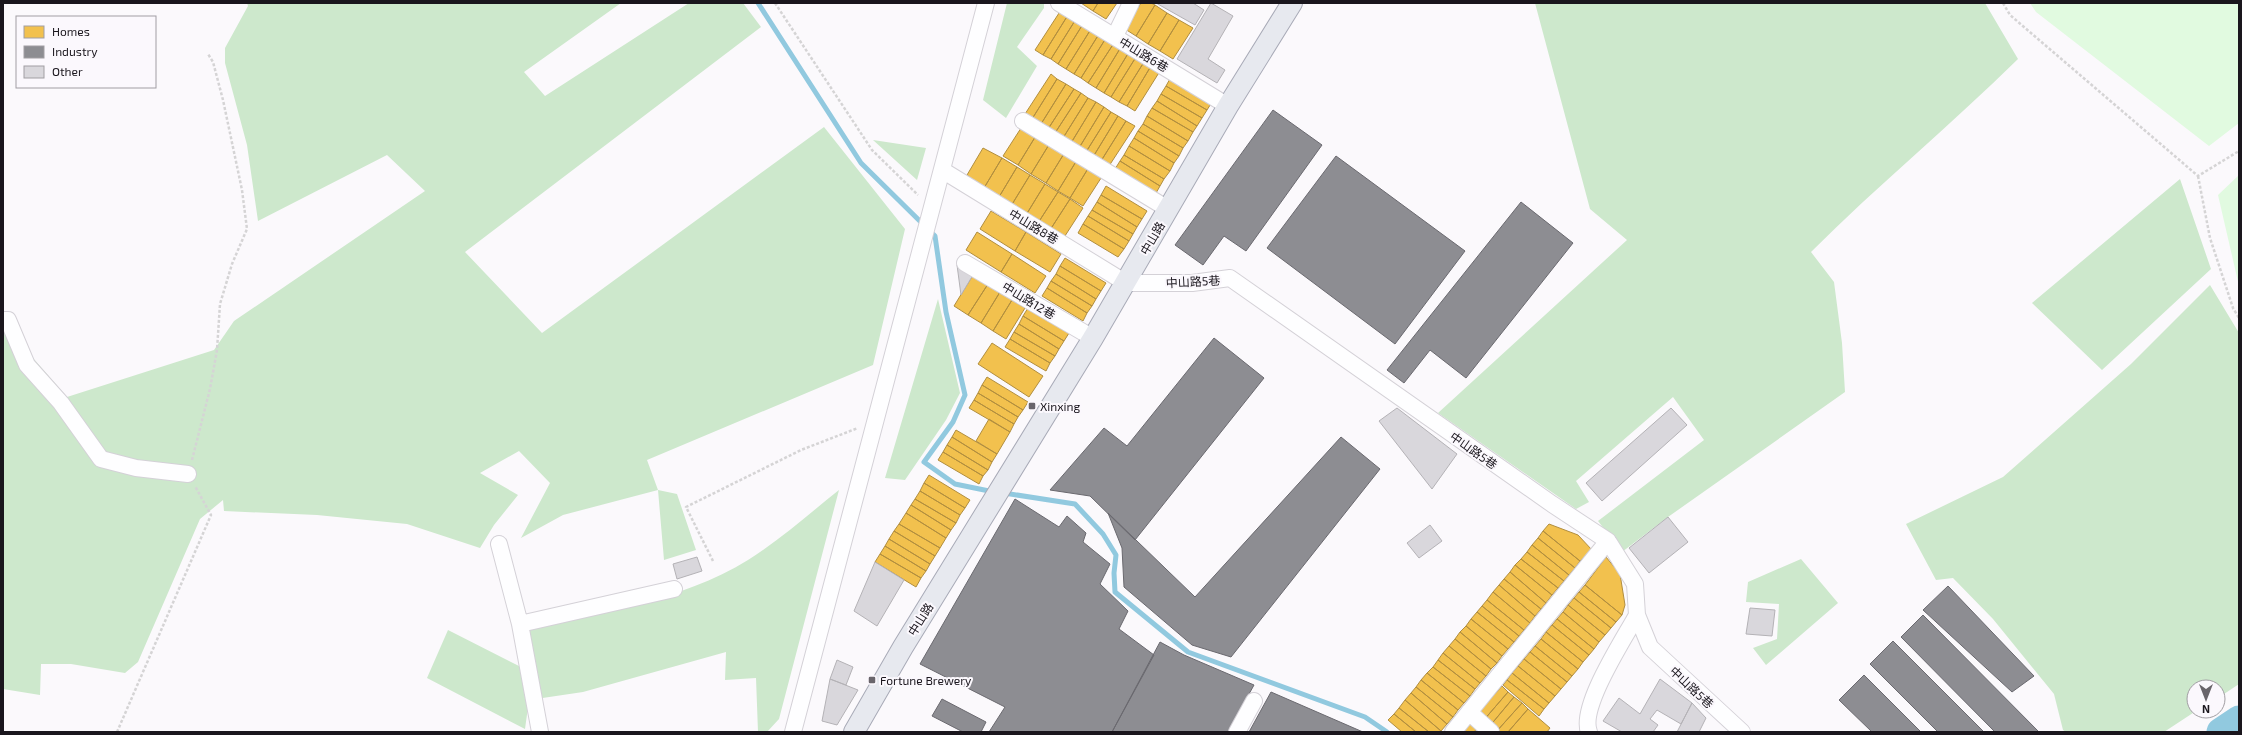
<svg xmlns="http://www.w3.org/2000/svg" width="2242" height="735" font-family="'Exo 2','Noto Sans TC',sans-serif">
<rect width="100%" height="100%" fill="#fbf9fc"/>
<!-- green -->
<path fill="#e1fae0" d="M2030,3h209v120l-30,23 -173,-134z
M2239,175v111l-21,-91z"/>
<!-- forest -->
<path fill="#cde8cc" d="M247,3h374l-97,69 21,24 144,-93h54l18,24 -296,225 77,81 282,-206 81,102 -32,136 -226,95 11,30 19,4 19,56 -32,10 -6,-70 -95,25 -42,23 29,-55 -31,-32 -39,22 38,22 -24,30 -14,23 -73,-24 -90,-9 -93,-4 -1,-11 -23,19 -62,143 -13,11 -54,-9h-30l-1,31 -37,-6v-357l30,26 34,39 147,-47 20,-29 191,-130 -38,-36 -129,66 -11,-76 -22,-82v-15l23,-42z
M1007,3h37v5l-27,39 20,19 -31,52 -23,-18z
M1535,3h450l33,56c-67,66 -140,126 -207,193l23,30 8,61 3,49 -177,125 -46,35 -24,-31 106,-81 -31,-43 -97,84 13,21 -13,7 -138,-96 189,-173 -37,-31z
M873,140l53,8 -9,32z
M2180,179l31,90 -109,101 -70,-67z
M2210,285l29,48v351l-21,14v-11h-24v24h2l-32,21h-98l-3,-2 -9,-36 -61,-75 -40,-41 -17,2 -30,-56 97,-47 128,-113z
M938,299l22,94 -14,27 -41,60 -20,-2z
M839,490l-60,229 -12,13h-9l-2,-54 -31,2 1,-28 -143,40 -54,8 -4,29 -98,-51 21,-48 75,38 -3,-40c76,-16 161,-26 228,-68 32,-20 62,-47 91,-70z
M1801,559l37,44 -72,62 -13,-17 24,-9 2,-35 -33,-2 2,-20z"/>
<!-- homes -->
<path fill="#f2c14e" stroke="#b18e3f" d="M1081,3h17l-5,8z
M1098,3h19l-11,16 -13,-8z
M1141,3h10l4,2 -19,31 -11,-7z
M1155,5l12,8 -19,31 -12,-8z
M1061,10l7,5 -25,40 -8,-5z
M1167,13l12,7 -19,31 -12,-7z
M1068,15l8,4 -25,40 -8,-4z
M1076,19l7,5 -25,40 -7,-5z
M1179,20l14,8 -20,31 -13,-8z
M1083,24l8,5 -25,40 -8,-5z
M1091,29l8,5 -25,40 -8,-5z
M1099,34l7,4 -25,40 -7,-4z
M1106,38l8,5 -26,40 -7,-5z
M1114,43l7,4 -25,41 -8,-5z
M1121,47l8,5 -25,41 -8,-5z
M1129,52l7,5 -25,40 -7,-4z
M1136,57l8,5 -25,40 -8,-5z
M1144,62l7,4 -24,40 -8,-4z
M1151,66l9,5 -25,40 -8,-5z
M1051,74l6,5 -25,40 -7,-5z
M1171,77l41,25 -5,8 -41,-24z
M1057,79l9,5 -25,40 -9,-5z
M1066,84l8,5 -26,40 -7,-5z
M1166,86l41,24 -5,8 -41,-24z
M1074,89l7,4 -26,40 -7,-4z
M1081,93l7,5 -25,40 -8,-5z
M1161,94l41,24 -5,8 -40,-25z
M1088,98l8,4 -25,41 -8,-5z
M1157,101l40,25 -4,6 -41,-24z
M1096,102l8,5 -25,41 -8,-5z
M1104,107l7,5 -25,40 -7,-4z
M1152,108l41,24 -5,9 -41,-25z
M1111,112l7,4 -25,41 -7,-5z
M1118,116l8,5 -25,40 -8,-4z
M1147,116l41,25 -5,7 -40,-24z
M1126,121l9,5 -26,40 -8,-5z
M1143,124l40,24 -4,8 -41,-25z
M1023,125l14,9 -19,31 -15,-9z
M1138,131l41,25 -5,7 -40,-25z
M1037,134l13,9 -19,31 -13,-9z
M1134,138l40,25 -4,8 -41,-25z
M1050,143l15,9 -19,31 -15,-9z
M1129,146l41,25 -6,8 -40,-24z
M983,148l19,10 -18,30 -17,-13z
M1065,152l12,8 -19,31 -12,-8z
M1124,155l40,24 -4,7 -40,-25z
M1002,158l15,9 -18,30 -15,-9z
M1077,160l12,7 -19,31 -12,-7z
M1120,161l40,25 -4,7 -41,-24z
M1017,167l13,8 -19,31 -12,-9z
M1089,167l14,8 -20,31 -13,-8z
M1030,175l15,9 -19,31 -15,-9z
M1045,184l13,8 -20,31 -12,-8z
M1106,186l41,25 -5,8 -41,-24z
M1058,192l12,7 -20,31 -12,-7z
M1101,195l41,24 -5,8 -40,-25z
M1070,199l13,9 -20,31 -13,-9z
M1097,202l40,25 -4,7 -41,-24z
M1092,210l41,24 -4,7 -41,-25z
M991,211l35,21 -11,19 -35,-22z
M1088,216l41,25 -5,8 -41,-25z
M1083,224l41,25 -6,8 -40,-24z
M977,232l35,22 -11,18 -35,-22z
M1026,232l35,22 -11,18 -35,-21z
M1012,254l34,22 -11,17 -34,-21z
M1065,258l41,25 -5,8 -41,-25z
M1060,266l41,25 -5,8 -40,-25z
M1056,274l40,25 -4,7 -41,-25z
M973,275l15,9 -20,31 -14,-9z
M1051,281l41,25 -5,7 -40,-25z
M988,284l12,8 -19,31 -13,-8z
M1047,288l40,25 -4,8 -41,-25z
M1000,292l12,8 -19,31 -12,-8z
M1012,300l13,8 -19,31 -13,-8z
M1028,308l41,25 -5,8 -41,-25z
M1023,316l41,25 -5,8 -40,-25z
M1019,324l40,25 -4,7 -41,-24z
M1014,332l41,24 -5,7 -40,-24z
M1010,339l40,24 -4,8 -41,-24z
M992,343l51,33 -14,21 -51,-33z
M987,377l41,25 -5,8 -41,-25z
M982,385l41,25 -5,7 -40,-24z
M978,393l40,24 -4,7 -40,-24z
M974,400l40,24 -4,8 -41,-24z
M989,419l21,13 -13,22 -21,-13z
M956,430l41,24 -5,8 -40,-25z
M952,437l40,25 -4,8 -41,-25z
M947,445l41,25 -5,6 -40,-24z
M943,452l40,24 -4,8 -41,-24z
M929,475l41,25 -5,8 -41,-25z
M924,483l41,25 -5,7 -40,-24z
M920,491l40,24 -4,8 -41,-24z
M915,499l41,24 -5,7 -40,-25z
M911,505l40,25 -5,8 -40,-25z
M906,513l40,25 -6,10 -41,-24z
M899,524l41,24 -5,8 -41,-25z
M1549,524l29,11 14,15 -12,11 -37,-30z
M894,531l41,25 -5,8 -41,-25z
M1543,531l37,30 -5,7 -37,-30z
M1538,538l37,30 -6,7 -37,-30z
M889,539l41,25 -4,7 -41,-25z
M1532,545l37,30 -5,6 -37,-29z
M885,546l41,25 -5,7 -41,-24z
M1527,552l37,29 -6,7 -37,-29z
M880,554l41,24 -5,9 -41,-25z
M1606,557l14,17 5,31 -3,10 -37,-30z
M1521,559l37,29 -6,7 -37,-30z
M1515,565l37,30 -6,8 -36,-31z
M1510,572l36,31 -5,6 -37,-30z
M1504,579l37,30 -6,7 -36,-31z
M1499,585l36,31 -5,7 -37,-31z
M1585,585l37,30 -6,7 -37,-30z
M1493,592l37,31 -6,7 -37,-30z
M1579,592l37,30 -5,6 -37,-30z
M1574,598l37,30 -6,7 -37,-30z
M1487,600l37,30 -5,6 -37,-30z
M1568,605l37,30 -6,7 -36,-30z
M1482,606l37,30 -5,6 -37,-30z
M1477,612l37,30 -6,7 -37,-30z
M1563,612l36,30 -5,7 -37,-30z
M1471,619l37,30 -6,7 -36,-30z
M1557,619l37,30 -5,6 -37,-30z
M1552,625l37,30 -6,7 -37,-30z
M1466,626l36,30 -5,7 -37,-31z
M1460,632l37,31 -6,6 -36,-30z
M1546,632l37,30 -5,7 -37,-30z
M1455,639l36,30 -5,7 -37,-30z
M1541,639l37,30 -6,7 -37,-30z
M1449,646l37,30 -6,7 -37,-30z
M1535,646l37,30 -5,6 -37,-30z
M1530,652l37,30 -6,7 -37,-30z
M1443,653l37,30 -5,6 -37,-29z
M1524,659l37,30 -6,7 -37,-30z
M1438,660l37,29 -5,7 -37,-29z
M1518,666l37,30 -6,7 -37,-30z
M1433,667l37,29 -6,7 -37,-30z
M1427,673l37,30 -6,7 -37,-30z
M1512,673l37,30 -5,6 -37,-29z
M1421,680l37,30 -5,7 -37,-30z
M1507,680l37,29 -5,7 -36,-31z
M1502,686l6,6 -25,29 -7,-6z
M1416,687l37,30 -6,7 -36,-31z
M1508,692l6,5 -25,30 -6,-6z
M1411,693l36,31 -6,7 -36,-31z
M1514,697l8,6 -26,29 -7,-5z
M1405,700l36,31 -1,1h-11l-30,-24z
M1522,703l6,6 -20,23h-12z
M1399,708l30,24h-13l-22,-18z
M1528,709l22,19 -3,4h-39z
M1394,714l22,18h-14l-14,-12z
M1473,720l6,6 -5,6h-12z"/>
<!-- industry -->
<path fill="#8d8d92" stroke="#6a696f" d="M1273,110l49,35 -76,106 -22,-15 -21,29 -28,-20z
M1336,156l129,95 -70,93 -128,-96z
M1521,202l52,41 -107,135 -36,-28 -26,33 -17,-13z
M1214,338l50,40 -129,162 -45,-44 -40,-6 54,-62 23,18z
M1341,437l39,32 -149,188 -39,-12 -68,-58 -2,-39 -14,-35 87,84z
M1015,499l44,28 8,-11 19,17 -3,9 27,22 -10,20 28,27 -9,18 35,26 -42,77h-123l16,-25 -85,-43z
M1948,586l86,90 -22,16 -89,-82z
M1923,615l116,117h-44l-94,-95z
M1893,641l91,91h-46l-68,-68z
M1160,642l24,13 70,30 -26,47h-116z
M1864,675l57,57h-49l-33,-32z
M1271,692l92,40h-114z
M942,699l44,23 -5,10h-18l-31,-16z"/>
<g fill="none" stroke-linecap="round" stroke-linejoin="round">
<!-- stream -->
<path stroke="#91c9df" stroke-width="5" d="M758,3l103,160 74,73 11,76 19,83 -12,27 -29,40 31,22 39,8
M1004,493l71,11 28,30 13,21 -2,18 1,19 73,60 177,65 22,15"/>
<!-- river -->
<path stroke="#91c9df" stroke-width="29" d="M2221,732l18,-12"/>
</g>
<!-- building -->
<path fill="#d9d7dc" stroke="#b4b2b6" d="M1156,3h37l11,7 -9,15z
M1211,3l22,13 -25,43 17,11 -8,13 -40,-24z
M957,265l16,10 -12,20z
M1397,408l60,46 -25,35 -53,-68z
M1671,408l16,17 -85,76 -16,-18z
M1668,517l20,25 -39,31 -20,-25z
M1430,525l12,16 -23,17 -12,-15z
M697,557l5,14 -25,8 -4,-15z
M875,562l29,18 -27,46 -23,-15z
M1750,608l25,2 -3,26 -26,-2z
M837,660l16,7 -7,18 -16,-6z
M830,679l28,11 -21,35 -15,-4z
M1660,679l32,24 -11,21 -24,-14 -7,9 8,6 -5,7h-31l-19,-11 16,-23 21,16z
M1692,703l14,15 -7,14h-22z"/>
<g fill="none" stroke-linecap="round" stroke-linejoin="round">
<!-- minor casing -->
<g stroke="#d4d1d7" stroke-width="18">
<path id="minor" d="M1059,3l169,103
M1115,36l16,-33
M1023,121l145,88
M942,170l184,113h66l38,-5 322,226 56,37 27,43 2,31 13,32 92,85
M965,263l128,75
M3,320h5l19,45 34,38 40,56 35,9 52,6
M499,544l21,80 20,108
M520,624l154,-35
M1469,712l22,20
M793,732l193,-729
M1237,732l17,-31
M1453,732l155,-191
M1589,732c-10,-25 35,-93 48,-117"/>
</g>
<!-- major casing -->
<g stroke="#a8aab7" stroke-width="22">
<path id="major" d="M854,732l49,-85 190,-309 135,-232 64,-103"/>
</g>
<!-- path -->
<path stroke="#d5d4d5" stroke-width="2.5" stroke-dasharray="3 2" stroke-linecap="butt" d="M775,3l97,147 46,45
M2003,3l7,12 188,161 41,-25
M2198,176l12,62 23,70 6,10
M192,460l18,-71 7,-39 3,-46 12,-40 15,-35 -5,-39 -19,-90 -10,-38 -5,-8
M713,561l-27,-54 115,-57 57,-22
M117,732l94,-217 -16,-29"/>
<!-- minor -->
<use href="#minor" stroke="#fefeff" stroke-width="16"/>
<!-- major -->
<use href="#major" stroke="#e7e9ef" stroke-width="20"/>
</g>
<!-- markers -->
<g fill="#69656b" stroke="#fbf8fd" stroke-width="1.5">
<rect x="1028" y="402" width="8" height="8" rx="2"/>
<rect x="868" y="676" width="8" height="8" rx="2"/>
</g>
<g text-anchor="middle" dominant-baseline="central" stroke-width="4" stroke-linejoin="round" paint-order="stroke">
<!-- street labels -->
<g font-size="12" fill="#1a161d" stroke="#fbf8fd">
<text transform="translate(1144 54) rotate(31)">中山路6巷</text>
<text transform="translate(1034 226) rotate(31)">中山路8巷</text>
<text transform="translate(1152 238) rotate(-60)">中山路</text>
<text transform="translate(1193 281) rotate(-3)">中山路5巷</text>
<text transform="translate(1029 300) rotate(31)">中山路12巷</text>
<text transform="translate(1474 450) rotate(35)">中山路5巷</text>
<text transform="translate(920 619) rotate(-58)">中山路</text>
<text transform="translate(1692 687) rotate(43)">中山路5巷</text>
</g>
<!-- poi labels -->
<g font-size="12" fill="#1a161d" stroke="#fbf8fd" text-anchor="start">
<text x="1040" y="406">Xinxing</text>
<text x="880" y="680">Fortune Brewery</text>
</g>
</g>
<!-- border -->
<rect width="2242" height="735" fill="none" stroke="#1a161d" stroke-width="8"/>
<!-- legend -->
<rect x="16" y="16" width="140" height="72" fill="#fbf8fd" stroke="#a19ea3"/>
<rect x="24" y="26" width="20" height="12" fill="#f2c14e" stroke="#a19ea3"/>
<text x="52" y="36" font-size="12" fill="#1a161d">Homes</text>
<rect x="24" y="46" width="20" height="12" fill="#8d8d92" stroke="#a19ea3"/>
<text x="52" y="56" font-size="12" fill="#1a161d">Industry</text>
<rect x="24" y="66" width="20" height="12" fill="#d9d7dc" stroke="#a19ea3"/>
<text x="52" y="76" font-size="12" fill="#1a161d">Other</text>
<!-- north arrow -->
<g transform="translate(2206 699) rotate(180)"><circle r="19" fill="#fbf8fd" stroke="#a19ea3"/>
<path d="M0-3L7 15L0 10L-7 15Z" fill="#69656b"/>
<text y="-6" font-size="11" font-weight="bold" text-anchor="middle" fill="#1a161d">N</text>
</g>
</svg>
